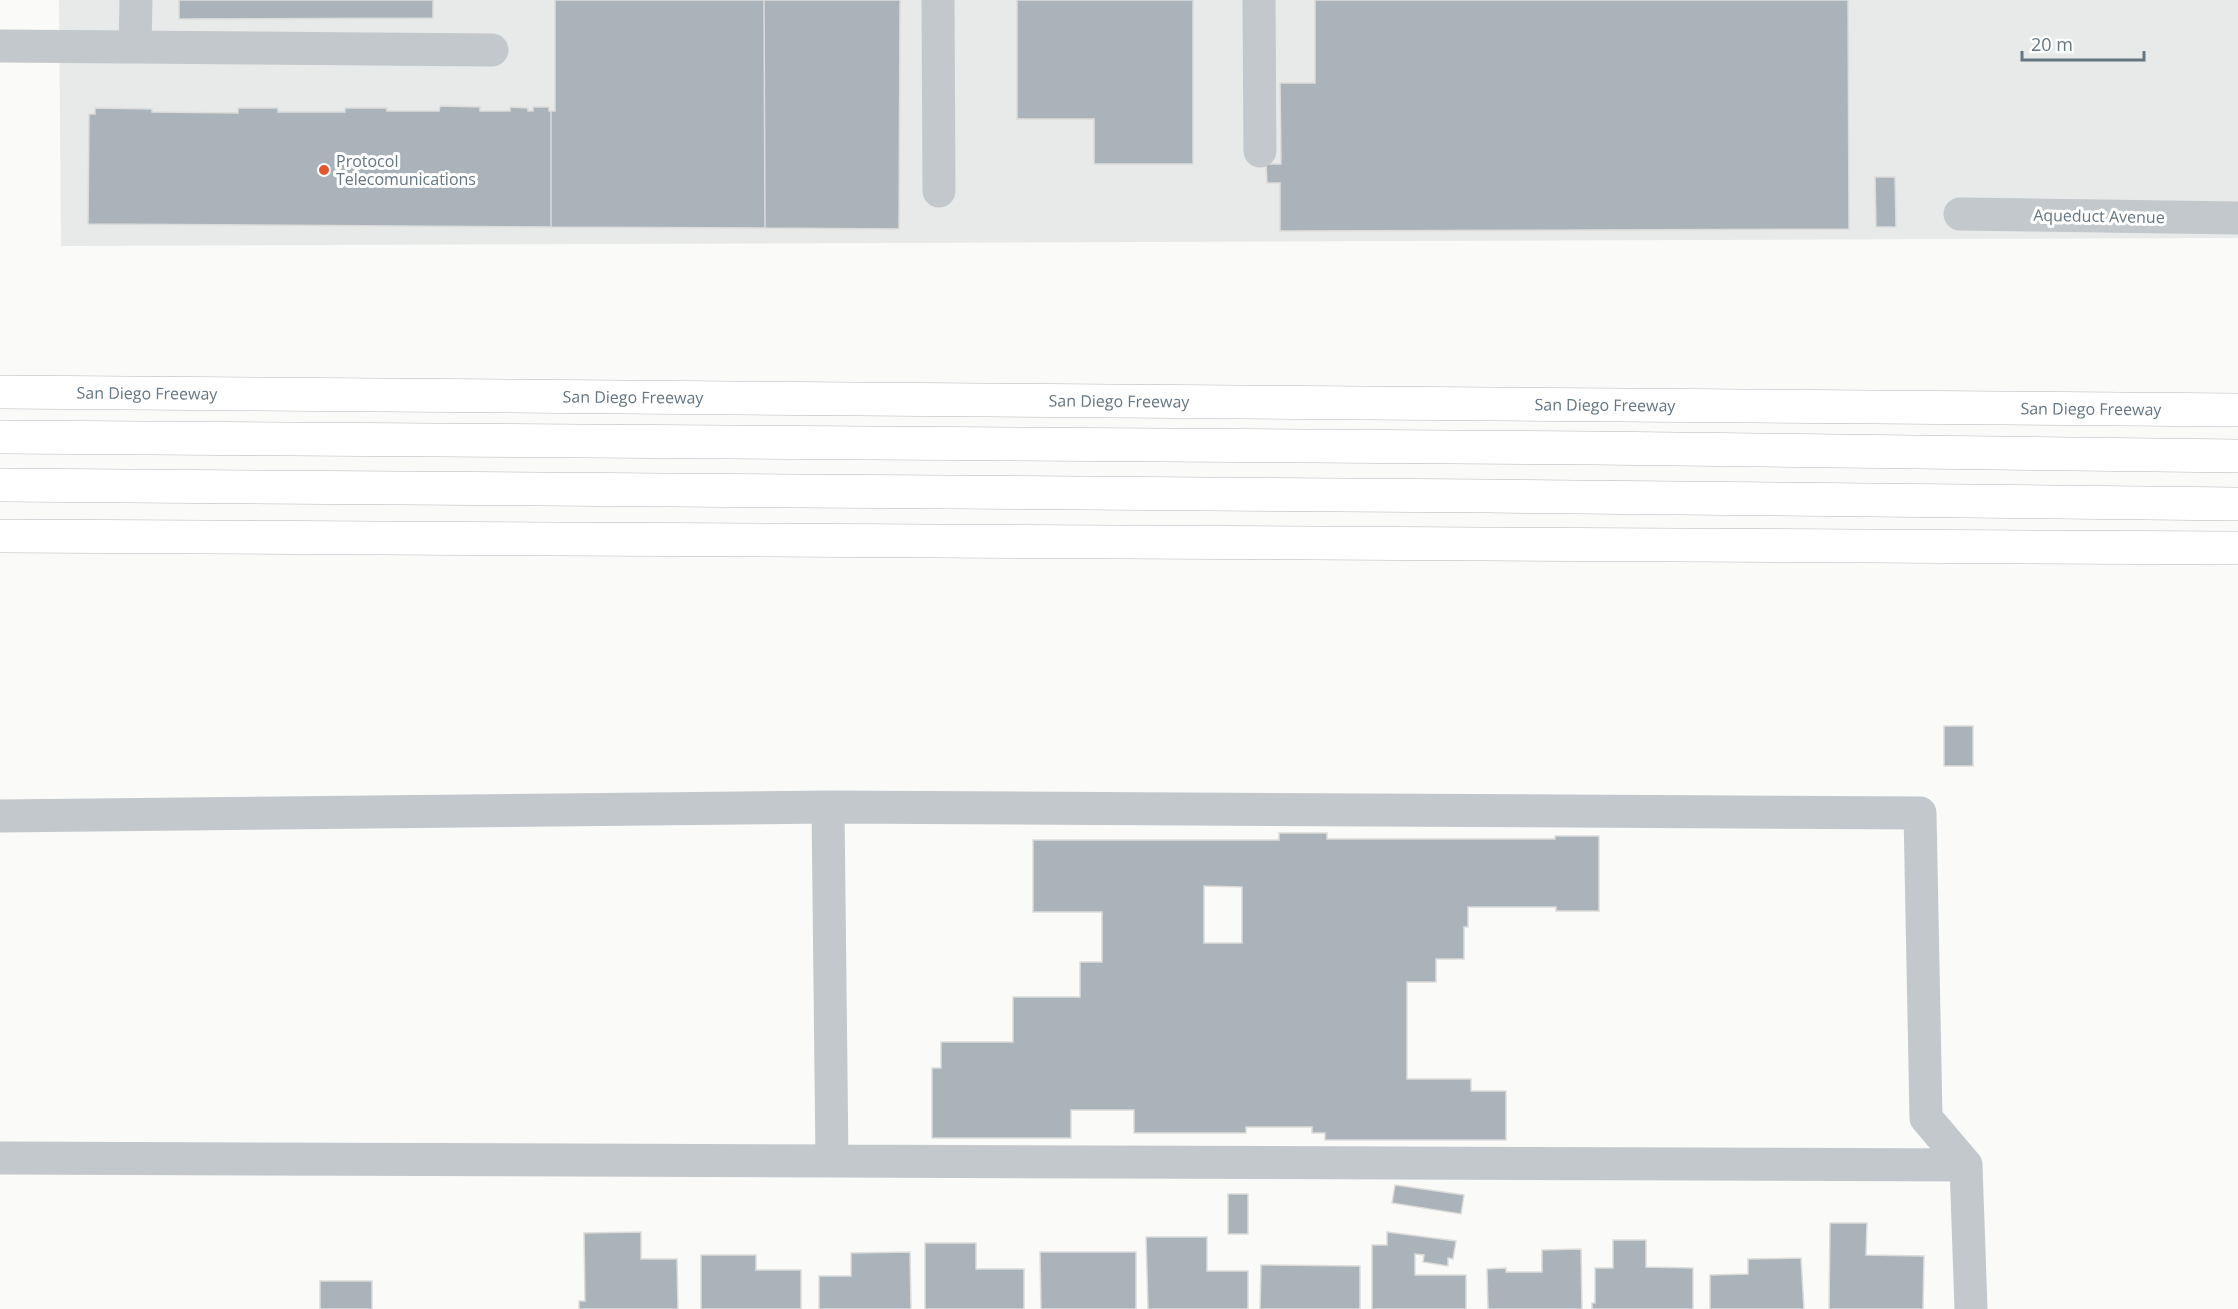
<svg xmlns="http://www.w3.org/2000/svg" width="2238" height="1309" font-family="'Open Sans',sans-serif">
<rect width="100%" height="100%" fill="#fafaf8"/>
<!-- built -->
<path fill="#e8e9e9" d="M59,0h2179v238l-2177,8z"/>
<!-- building -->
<path fill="#aab3b9" stroke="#dcdcda" stroke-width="1.5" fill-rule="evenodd" d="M179,0h254v18l-254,1z
M555,0h209l1,228 -214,-1v-116h4z
M764,0h136l-1,229 -134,-1z
M1017,0h176v164h-99v-45h-77z
M1315,0h533l1,229 -569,2v-48h-13l-1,-19h15l-1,-81h35z
M440,106l40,1v4h30v-4l18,1v3h5v-4h16v4h2v116l-463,-3 1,-110h6v-6l57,1v3l86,1v-5h40v4h67v-4h42v3h52z
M1875,177h20l1,50h-20z
M1944,726h29v40h-29z
M1279,833h48v6h228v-3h44v75h-43v-4h-88v20h-4v32h-28v23h-29v97h64v12h35v49h-181v-7h-13v-6h-66v6h-112v-23h-63v28h-139v-70h9v-26h72v-45h67v-35h22v-50h-69v-72h246zM1204,886l38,1v56h-38z
M1395,1185l69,10 -3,19 -69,-11z
M1228,1194h20v40h-20z
M1830,1223h37l-1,32 58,1 -1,53h-94z
M641,1232v27h36l1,50h-99v-8h6l-1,-68z
M1387,1232l69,9 -3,18 -5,-1v8l-25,-4 1,-7 -9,-1v21h51v34h-94v-64h15z
M1146,1237h61v34h41v38h-100z
M1613,1240h33v27l47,1v41h-101v-6h3v-35h18z
M925,1243h51v26h48v40h-99z
M1581,1249l1,60h-94l-1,-40 19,-1v4h36v-22z
M910,1252l1,57h-92v-33h32v-23z
M1040,1252h96v57h-95z
M701,1255h55v15h45v39h-100z
M1801,1258l3,51h-94v-34l38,-1v-15z
M1261,1265l99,1v43h-100z
M320,1281h52v28h-52z"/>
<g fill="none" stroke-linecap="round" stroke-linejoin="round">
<!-- highway casing -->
<g stroke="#b4b9bd" stroke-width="34">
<g id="highway">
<path id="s1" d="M0,392l2238,18"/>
<path d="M0,437l1593,11 645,8"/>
<path d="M0,485l1488,11 750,8"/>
<path d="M0,536l2238,12"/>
</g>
</g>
<!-- minor -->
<path stroke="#c3c8cc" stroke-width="33" d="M938,0l1,191
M1259,0l1,151
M0,46l492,4
M135,47l1,-47
M1960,214l278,4
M828,807l1092,6 6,305 40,47 5,144
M0,816l828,-9 4,354 -832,-3
M832,1161l1134,4"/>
<!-- highway -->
<use href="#highway" stroke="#fff" stroke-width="33"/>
</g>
<!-- markers -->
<circle fill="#e4572e" stroke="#fff" stroke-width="2" cx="324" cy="170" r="6"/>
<g text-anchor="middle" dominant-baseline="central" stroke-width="6" stroke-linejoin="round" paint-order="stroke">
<!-- poi labels -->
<g font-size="16" fill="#657683" stroke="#fff" text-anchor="start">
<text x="336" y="161">Protocol<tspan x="336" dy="18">Telecomunications</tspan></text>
</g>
<!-- street labels -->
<g font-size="16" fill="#657683" stroke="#fff">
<text transform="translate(2099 216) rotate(1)">Aqueduct Avenue</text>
<text stroke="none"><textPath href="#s1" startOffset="147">San Diego Freeway</textPath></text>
<text stroke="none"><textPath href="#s1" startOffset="633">San Diego Freeway</textPath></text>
<text stroke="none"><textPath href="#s1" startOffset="1119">San Diego Freeway</textPath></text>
<text stroke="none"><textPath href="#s1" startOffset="1605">San Diego Freeway</textPath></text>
<text stroke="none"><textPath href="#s1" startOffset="2091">San Diego Freeway</textPath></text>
</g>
</g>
<!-- scale -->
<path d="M2022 51v9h122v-9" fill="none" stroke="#657683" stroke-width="3"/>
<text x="2031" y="51" font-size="18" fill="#657683" stroke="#ffffff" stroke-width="4.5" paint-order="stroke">20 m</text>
</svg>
